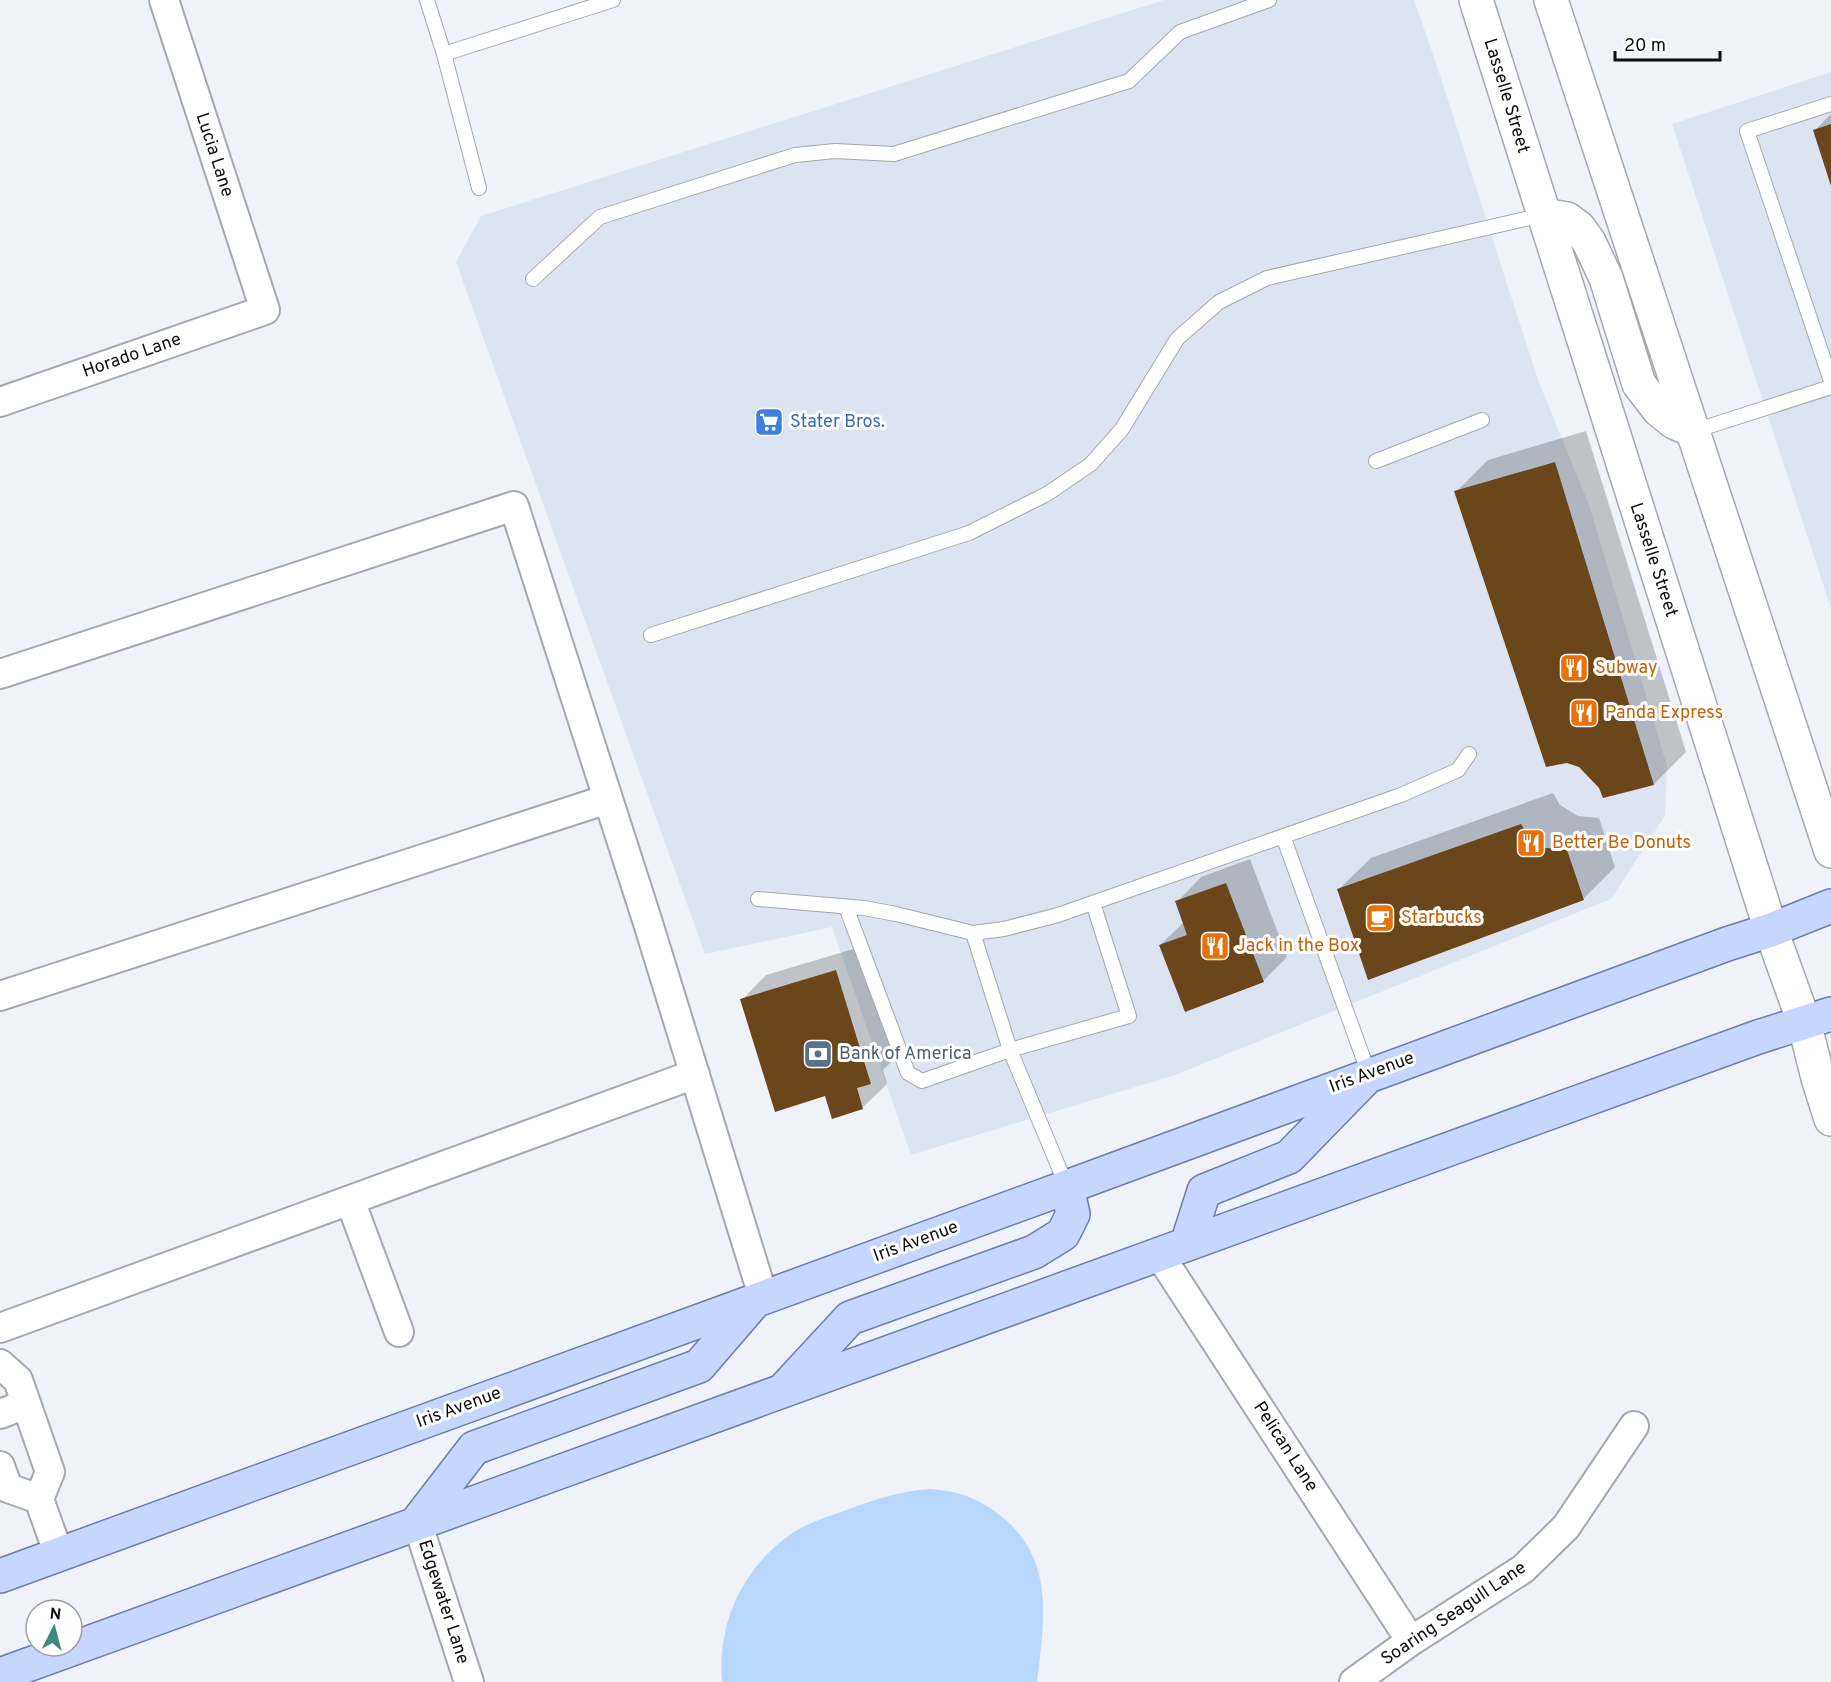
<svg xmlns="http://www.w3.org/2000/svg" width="1831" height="1682" font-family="Overpass,sans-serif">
<rect width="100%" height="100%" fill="#eff3f9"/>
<!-- built -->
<path fill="#dbe4f0" d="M1164,0h250l24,69 100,311 51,125 78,261 -2,50 -54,83 -436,176 -264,80 -79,-228 -127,27 -249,-692 25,-46z
M1831,72v536l-159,-484z"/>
<!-- water -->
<path fill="#b7d8fc" d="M930,1489c29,2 48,9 71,27 55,44 43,105 36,166h-315c-5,-60 21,-116 72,-150 17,-11 37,-16 55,-23 27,-10 52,-18 81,-20z"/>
<!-- shadow -->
<path fill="#0003" d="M1831,114v68l-17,-51z
M1586,431l100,321 -32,32 -50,13 -148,-305 32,-32z
M1553,793l7,12 18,11 21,2 16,49 -32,32 -245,-9 33,-32z
M1250,859l37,98 -24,24 -103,-36 24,-23 -7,-20 24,-25z
M860,947l35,111 -12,12 4,14 -25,24 -36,-14 -84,-94 24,-25z"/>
<!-- building -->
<path fill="#6b461b" d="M1831,124v62l-18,-56z
M1555,462l99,323 -51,13 -4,-10 -20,-21 -12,-4 -21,4 -92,-276z
M1521,824l8,13 10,8 7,3 21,2 17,50 -216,80 -31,-91z
M1226,883l38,99 -79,30 -26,-67 28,-10 -12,-34z
M836,970l35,114 -14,4 6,21 -31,10 -7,-23 -50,16 -35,-113z"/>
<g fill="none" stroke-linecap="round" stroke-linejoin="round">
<!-- lane casing -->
<g stroke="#a5a9ae" stroke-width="16">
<path id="lane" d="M427,0l17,54 35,134
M444,54l169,-54
M1831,104l-84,27 84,250
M533,279l67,-62 195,-62 40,-4 59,3 235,-73 51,-49 89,-32
M1694,431l137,-44
M1376,461l106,-41
M651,635l318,-102 78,-39 44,-30 31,-35 55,-90 42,-37 48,-24 276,-63
M1283,836l86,238
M758,899l106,9 32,6 77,19 31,-4 54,-14 343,-120 57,-25 11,-16
M846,907l62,166 14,8 88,-31 119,-34 -36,-113
M973,933l37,117 57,137"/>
</g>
<!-- street casing -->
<g stroke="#a5a9ae" stroke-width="32">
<path id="street" d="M0,402l265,-92 -101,-310
M0,674l514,-168 134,417 115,373
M0,996l608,-197
M350,1200l49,132
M1159,1254l252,387
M0,1328l695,-254
M0,1364l18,16 32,92 -11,27 -31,-11 -8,-22
M0,1414l26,-10
M39,1499l20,56
M417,1522l52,160
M1354,1682l57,-41 112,-72 43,-42 68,-101"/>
</g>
<!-- secondary casing -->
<g stroke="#a5a9ae" stroke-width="36">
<path id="secondary" d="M1476,0l295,930 33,92 14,56 13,41
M1551,0l280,851
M1543,215l24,4 12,9 10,14 17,36 33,106 20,26 15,12 20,9"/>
</g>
<!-- primary casing -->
<g stroke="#6e7eaa" stroke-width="36">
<path id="primary" d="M1187,1244l17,-53 85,-34 75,-77
M787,1386l63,-68 184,-66 29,-18 10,-20 -6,-27
M417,1522l57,-74 225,-82 56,-65
M0,1576l1067,-389 660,-243 44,-14 60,-24
M0,1675l1758,-638 73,-23"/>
</g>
<!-- lane -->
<use href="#lane" stroke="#fff" stroke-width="14"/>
<!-- street -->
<use href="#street" stroke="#fff" stroke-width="28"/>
<!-- secondary -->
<use href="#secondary" stroke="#fff" stroke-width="33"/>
<!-- primary -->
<use href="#primary" stroke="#c7d6fe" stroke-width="33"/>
</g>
<!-- icons -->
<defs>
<g id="supermarket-square" transform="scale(1.5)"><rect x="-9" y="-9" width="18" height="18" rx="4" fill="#3f7fe0" stroke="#fff"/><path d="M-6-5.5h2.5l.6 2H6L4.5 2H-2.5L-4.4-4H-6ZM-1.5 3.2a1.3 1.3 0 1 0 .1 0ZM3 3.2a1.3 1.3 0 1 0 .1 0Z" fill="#fff"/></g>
<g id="restaurant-square" transform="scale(1.5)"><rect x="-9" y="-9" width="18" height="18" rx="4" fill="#e8710a" stroke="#fff"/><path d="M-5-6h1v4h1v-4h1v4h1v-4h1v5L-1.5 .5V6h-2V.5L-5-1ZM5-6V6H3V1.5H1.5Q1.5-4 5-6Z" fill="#fff"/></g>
<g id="cafe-square" transform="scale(1.5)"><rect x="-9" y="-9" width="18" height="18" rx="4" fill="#e8710a" stroke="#fff"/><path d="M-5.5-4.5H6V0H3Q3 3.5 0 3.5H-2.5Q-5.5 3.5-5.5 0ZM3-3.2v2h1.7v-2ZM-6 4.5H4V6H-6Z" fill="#fff"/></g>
<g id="bank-square" transform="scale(1.5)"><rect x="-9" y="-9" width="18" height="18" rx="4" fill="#5c6f8a" stroke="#fff"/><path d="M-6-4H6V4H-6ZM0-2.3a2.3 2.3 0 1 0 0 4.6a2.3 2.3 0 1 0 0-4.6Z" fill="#fff"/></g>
</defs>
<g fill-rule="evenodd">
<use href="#supermarket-square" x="769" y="422"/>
<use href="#restaurant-square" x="1574" y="668"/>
<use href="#restaurant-square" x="1584" y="713"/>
<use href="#restaurant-square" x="1531" y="843"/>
<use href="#cafe-square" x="1380" y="918"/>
<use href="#restaurant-square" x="1215" y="946"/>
<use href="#bank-square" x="818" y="1054"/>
</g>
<g text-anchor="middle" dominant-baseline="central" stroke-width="6" stroke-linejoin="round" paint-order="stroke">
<!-- street labels -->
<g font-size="18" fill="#0c0d0f" stroke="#fff">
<text transform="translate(1506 96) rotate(73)">Lasselle Street</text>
<text transform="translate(214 155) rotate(72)">Lucia Lane</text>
<text transform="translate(132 356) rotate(-19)">Horado Lane</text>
<text transform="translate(1653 560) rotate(72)">Lasselle Street</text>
<text transform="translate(1372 1073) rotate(-20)">Iris Avenue</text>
<text transform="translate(916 1242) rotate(-20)">Iris Avenue</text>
<text transform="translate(459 1408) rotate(-20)">Iris Avenue</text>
<text transform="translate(1285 1447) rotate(57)">Pelican Lane</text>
<text transform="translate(443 1602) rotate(72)">Edgewater Lane</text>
<text transform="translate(1454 1614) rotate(-34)">Soaring Seagull Lane</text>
</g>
<!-- shop labels -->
<g font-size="18" fill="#366cbe" stroke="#fff" text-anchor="start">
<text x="790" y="422">Stater Bros.</text>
</g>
<!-- food labels -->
<g font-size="18" fill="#c56008" stroke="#fff" text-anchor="start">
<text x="1595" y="668">Subway</text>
<text x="1605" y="713">Panda Express</text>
<text x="1552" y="843">Better Be Donuts</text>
<text x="1401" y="918">Starbucks</text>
<text x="1236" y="946">Jack in the Box</text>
</g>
<!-- service labels -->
<g font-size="18" fill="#4e5e75" stroke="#fff" text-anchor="start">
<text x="839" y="1054">Bank of America</text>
</g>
</g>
<!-- north arrow -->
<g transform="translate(54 1628) rotate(6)"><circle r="28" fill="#ffffff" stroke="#9e9e9f" stroke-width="1.5"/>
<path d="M0-4.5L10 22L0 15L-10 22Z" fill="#408780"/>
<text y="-9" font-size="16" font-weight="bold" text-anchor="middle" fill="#0c0d0f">N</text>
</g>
<!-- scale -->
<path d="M1615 51v9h105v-9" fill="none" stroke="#0c0d0f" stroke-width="3"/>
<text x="1624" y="51" font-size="18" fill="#0c0d0f" stroke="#ffffff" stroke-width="4.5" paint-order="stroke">20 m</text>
</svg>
